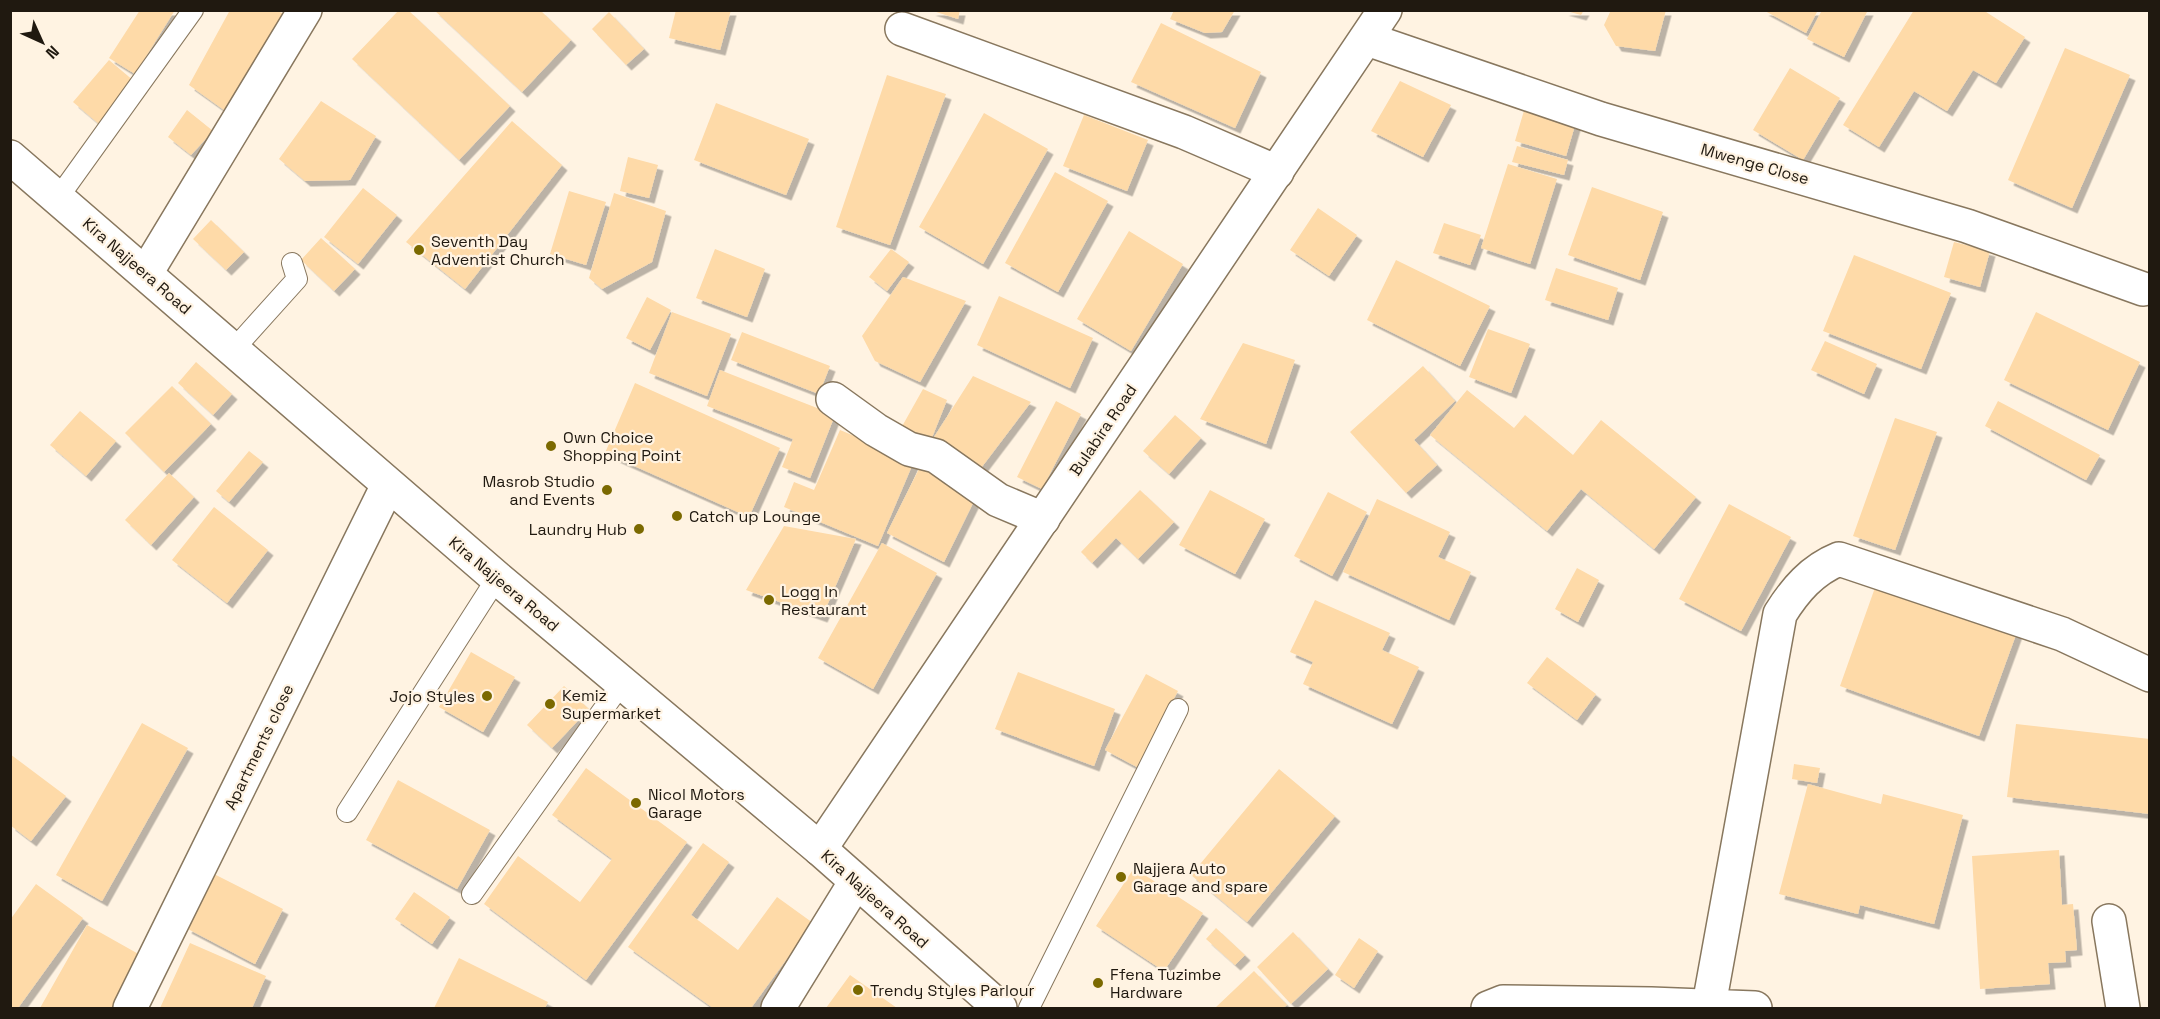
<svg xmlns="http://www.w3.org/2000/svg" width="2160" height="1019" font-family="'Space Grotesk',sans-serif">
<defs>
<filter id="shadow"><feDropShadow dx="5.5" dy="5.5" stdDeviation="0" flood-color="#0004"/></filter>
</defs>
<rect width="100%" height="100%" fill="#fff3e2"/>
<!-- building -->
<path fill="#fedaa8" filter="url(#shadow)" d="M140,10h35l-40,64 -26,-16z
M230,10h45l14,6 -58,99 -42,-30z
M399,10h9l102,96 -51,54 -107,-101z
M434,10h106l31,30 -49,52z
M676,10h55l-11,40 -51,-12z
M930,10h30l-2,9z
M1174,10h61l-13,22 -17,1 -35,-14z
M1563,10h21l-3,5z
M1611,10h55l-11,41 -39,-5 -12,-21z
M1763,10h55l-12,23z
M1822,10h46l-24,47 -37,-18z
M1914,10h69l42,27 -29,46 -23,-13 -26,41 -33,-20 -35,56 -36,-22z
M609,12l35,37 -18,16 -34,-36z
M1161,23l100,49 -26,56 -104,-46z
M2065,48l65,27 -58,133 -64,-28z
M109,60l26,22 -36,42 -26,-22z
M1790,68l50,30 -37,62 -50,-30z
M887,75l59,19 -56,151 -54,-18z
M1400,81l51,24 -28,52 -52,-26z
M1529,94l51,14 -14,48 -51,-15z
M321,101l55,35 -26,44 -45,1 -26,-22z
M716,103l93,36 -23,56 -92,-35z
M187,110l26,21 -22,24 -23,-18z
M984,113l64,36 -65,115 -64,-37z
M1084,115l64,25 -21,51 -64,-25z
M512,121l50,44 -97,124 -59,-47z
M1517,146l51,14 -4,15 -52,-13z
M628,157l30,8 -9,33 -29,-7z
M1508,164l49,15 -27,85 -49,-16z
M1055,172l53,29 -50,91 -53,-29z
M1592,187l71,25 -23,68 -72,-25z
M363,188l34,27 -39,49 -34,-27z
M569,191l37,11 -20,63 -36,-11z
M614,193l52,18 -14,51 -50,27 -13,-11z
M1318,208l39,27 -28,41 -39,-26z
M211,220l33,32 -18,18 -33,-31z
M1444,223l37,12 -11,30 -37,-12z
M1129,231l54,33 -52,87 -54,-32z
M321,238l34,31 -21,22 -33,-31z
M1954,242l36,9 -10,36 -36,-10z
M715,249l50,20 -18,48 -51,-19z
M891,249l18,13 -22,29 -18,-14z
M1854,255l97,38 -30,76 -98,-38z
M1396,260l94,46 -30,60 -93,-46z
M1556,268l62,20 -10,32 -63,-20z
M903,277l63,24 -46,81 -45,-21 -13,-25z
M999,296l94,42 -23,50 -93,-43z
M647,297l24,13 -21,40 -24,-12z
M672,312l59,22 -24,62 -58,-23z
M2036,312l104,50 -32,68 -104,-50z
M1488,329l42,15 -19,49 -42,-16z
M742,332l88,34 -11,28 -88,-34z
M1825,341l52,23 -13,30 -53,-24z
M1243,343l52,17 -29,84 -66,-25z
M196,362l36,32 -19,21 -35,-32z
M1423,366l32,35 -41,39 23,25 -31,28 -56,-61z
M720,370l115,45 -25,63 -28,-11 11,-28 -86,-33z
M973,376l58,26 -53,70 -78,-42 23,-41 24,11 -18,45z
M635,383l145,65 -31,69 -144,-64z
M172,386l39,38 -47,48 -39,-39z
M1467,390l47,38 11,-13 48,40 28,-35 95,77 -42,52 -73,-60 -34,42 -117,-96z
M1056,401l25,13 -39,75 -25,-12z
M1998,401l102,54 -14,25 -101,-54z
M80,411l36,30 -30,35 -36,-31z
M1175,415l26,23 -32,36 -26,-23z
M1895,418l42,14 -42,118 -42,-14z
M840,430l74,31 -36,85 -94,-39 10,-25 20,8z
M249,451l14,11 -34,40 -13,-11z
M922,463l57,28 -35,71 -57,-29z
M169,473l25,24 -43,48 -26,-25z
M1140,490l34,32 -36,37 -22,-21 -24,25 -11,-11z
M1210,490l55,29 -30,55 -56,-29z
M1328,492l39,20 -35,64 -38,-20z
M1377,499l73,33 -12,25 33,15 -22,48 -106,-48z
M1729,504l62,33 -50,94 -62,-32z
M214,507l54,43 -41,53 -55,-43z
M784,526l72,13 -34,78 -76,-27z
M882,543l55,30 -64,116 -55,-31z
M1577,568l22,12 -21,42 -23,-13z
M1877,582l140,50 -38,104 -139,-50z
M1315,600l75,33 -8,17 37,17 -27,57 -89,-40 10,-22 -23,-10z
M471,652l44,25 -32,55 -44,-25z
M1547,657l49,37 -19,26 -50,-37z
M1018,672l97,37 -21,57 -99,-37z
M1146,674l32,17 -41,76 -32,-17z
M564,686l25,23 -37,39 -25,-23z
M142,723l46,25 -86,153 -46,-26z
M2016,724l134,15v75l-143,-17z
M10,754l56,42 -35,45 -21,-16z
M1794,764l26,4 -3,15 -25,-4z
M586,768l101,74 -101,138 -102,-76 34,-48 62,46 32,-43 -60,-44z
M1279,769l56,47 -88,106 -56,-47z
M398,780l92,50 -33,59 -91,-49z
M1808,784l73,20 2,-10 80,21 -29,109 -74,-19 -2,9 -79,-20z
M703,843l26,19 -38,53 47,35 39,-53 36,26 -62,85h-38l-85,-61z
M2059,850l3,55 11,-1 4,46 -12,1 1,11 -18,1 2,21 -70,5 -8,-133z
M1134,868l69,45 -39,58 -68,-45z
M214,874l69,35 -28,55 -69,-36z
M36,884l47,34 -65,90h-8v-88z
M414,892l36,25 -18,27 -37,-25z
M87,925l55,31 -30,52h-72z
M1216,928l29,27 -10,10 -29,-26z
M1293,932l35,37 -37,35 -34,-37z
M1359,938l19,13 -24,37 -19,-13z
M190,943l76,33 -14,32h-92z
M459,958l89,44 -3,6h-111z
M1254,971l33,34 -4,3h-68z
M850,975l47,33h-71z"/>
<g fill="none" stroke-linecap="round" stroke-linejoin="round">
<!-- service casing -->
<g stroke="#88775e" stroke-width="22">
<path id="service" d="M58,198l135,-188
M234,349l63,-70 -5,-16
M347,812l150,-234
M472,894l150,-211
M1029,1008l149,-299"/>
</g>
<!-- minor casing -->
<g stroke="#88775e" stroke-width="36">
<path id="minor" d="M902,29l282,103 93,40
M1367,39l234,80 366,107 176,63
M146,273l159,-263
M833,399l43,31 33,19 27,7 62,44 45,19
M2109,921l14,87
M1709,1005l71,-391c15,-24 32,-44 59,-55l223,75 88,41
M130,1008l258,-523
M778,1008l77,-125
M1488,1008l15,-6 148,2 104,4"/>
</g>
<!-- tertiary casing -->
<g stroke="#88775e" stroke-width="36">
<path id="tertiary" d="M820,849l565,-839"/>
</g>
<!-- secondary casing -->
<g stroke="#88775e" stroke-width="36">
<path id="secondary" d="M10,157l487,421 323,271 180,159"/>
</g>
<!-- service -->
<use href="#service" stroke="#fff" stroke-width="20"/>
<!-- minor -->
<use href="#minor" stroke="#fff" stroke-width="33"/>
<!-- tertiary -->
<use href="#tertiary" stroke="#fff" stroke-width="33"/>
<!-- secondary -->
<use href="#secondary" stroke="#fff" stroke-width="33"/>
</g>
<!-- markers -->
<g fill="#7b6900" stroke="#fff3e2" stroke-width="2">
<circle cx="419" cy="250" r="6"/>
<circle cx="551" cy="446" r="6"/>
<circle cx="607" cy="490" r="6"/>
<circle cx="677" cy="516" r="6"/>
<circle cx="639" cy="529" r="6"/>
<circle cx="769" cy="600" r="6"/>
<circle cx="487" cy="696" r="6"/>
<circle cx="550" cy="704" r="6"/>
<circle cx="636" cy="803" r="6"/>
<circle cx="1121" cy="877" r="6"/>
<circle cx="1098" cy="983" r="6"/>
<circle cx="858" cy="990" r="6"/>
</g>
<g text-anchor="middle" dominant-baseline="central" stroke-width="4.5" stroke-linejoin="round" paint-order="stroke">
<!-- street labels -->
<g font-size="16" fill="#201910" stroke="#fff3e2">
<text transform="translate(1755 164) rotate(16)">Mwenge Close</text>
<text transform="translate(137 266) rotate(41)">Kira Najjeera Road</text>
<text transform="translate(1103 430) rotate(-56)">Bulabira Road</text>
<text transform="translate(504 584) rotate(40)">Kira Najjeera Road</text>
<text transform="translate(259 747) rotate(-64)">Apartments close</text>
<text transform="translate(875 899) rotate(42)">Kira Najjeera Road</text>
</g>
<!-- poi labels -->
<g font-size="16" fill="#201910" stroke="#fff3e2" text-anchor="start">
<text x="431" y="241">Seventh Day<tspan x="431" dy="18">Adventist Church</tspan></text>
<text x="563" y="437">Own Choice<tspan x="563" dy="18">Shopping Point</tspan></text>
<text x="595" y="481" text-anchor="end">Masrob Studio<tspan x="595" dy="18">and Events</tspan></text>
<text x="689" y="516">Catch up Lounge</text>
<text x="627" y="529" text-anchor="end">Laundry Hub</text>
<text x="781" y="591">Logg In<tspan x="781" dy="18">Restaurant</tspan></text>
<text x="562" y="695">Kemiz<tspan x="562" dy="18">Supermarket</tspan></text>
<text x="475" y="696" text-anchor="end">Jojo Styles</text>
<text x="648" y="794">Nicol Motors<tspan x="648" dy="18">Garage</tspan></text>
<text x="1133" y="868">Najjera Auto<tspan x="1133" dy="18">Garage and spare</tspan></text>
<text x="1110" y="974">Ffena Tuzimbe<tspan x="1110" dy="18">Hardware</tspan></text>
<text x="870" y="990">Trendy Styles Parlour</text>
</g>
</g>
<!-- border -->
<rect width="2160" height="1019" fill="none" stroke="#201910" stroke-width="24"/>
<!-- north arrow -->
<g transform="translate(42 42) rotate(135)" stroke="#fff3e2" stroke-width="4.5" paint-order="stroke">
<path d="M0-4.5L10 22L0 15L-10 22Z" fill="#201910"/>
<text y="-9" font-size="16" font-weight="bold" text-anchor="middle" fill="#201910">N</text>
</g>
</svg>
